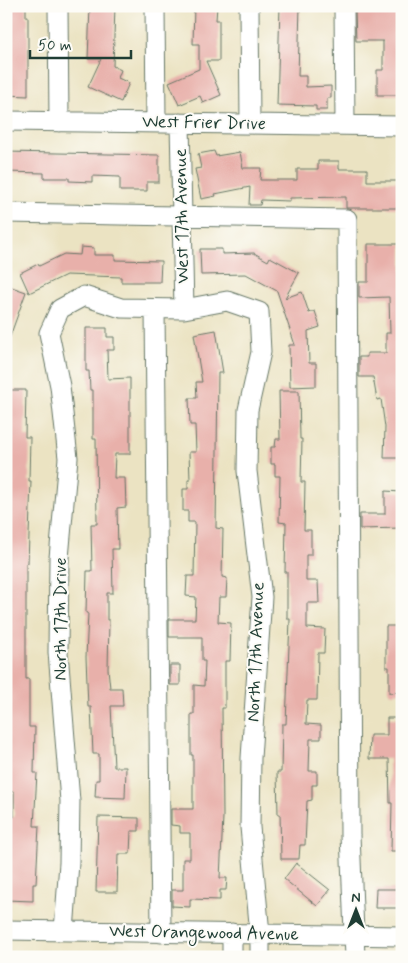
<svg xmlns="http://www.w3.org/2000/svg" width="408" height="963" font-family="Mynerve,sans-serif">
<rect width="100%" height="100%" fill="#fdfcf7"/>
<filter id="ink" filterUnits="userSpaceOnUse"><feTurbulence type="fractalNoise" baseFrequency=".02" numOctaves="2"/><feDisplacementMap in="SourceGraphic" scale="10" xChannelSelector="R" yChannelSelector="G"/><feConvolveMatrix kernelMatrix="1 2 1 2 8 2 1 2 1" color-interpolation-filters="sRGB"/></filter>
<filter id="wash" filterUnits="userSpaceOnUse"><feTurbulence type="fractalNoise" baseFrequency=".0096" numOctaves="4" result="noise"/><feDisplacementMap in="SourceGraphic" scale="20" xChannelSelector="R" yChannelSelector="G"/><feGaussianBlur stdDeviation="1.12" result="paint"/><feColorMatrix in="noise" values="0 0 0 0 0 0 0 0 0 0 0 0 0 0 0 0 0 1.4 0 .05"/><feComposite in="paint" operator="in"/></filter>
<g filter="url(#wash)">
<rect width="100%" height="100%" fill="#ebe3c2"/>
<g id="blocks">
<!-- building -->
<path fill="#e8b0aa" d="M8,6h18v11h2v79l-22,-1v-57h2z
M90,6h25l-2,60 8,4 -3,8 11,5 -8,19 -33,-15 13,-28h-13z
M194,6h23l-1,14h3v41h-13l15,34 -18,8 -3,-7 -21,9 -10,-23 30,-13v-25h-6z
M280,6h20l-2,70h8v11l25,-1v12h-4v12h-11v-4l-39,-1z
M374,6h25v18h3v71h-25v-25h6v-29h-27l-1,-30h19z
M214,151l2,5 24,-4 3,16h18l-1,12h37v-11h21v-8h21v8h28v12h35v27h-56v-11l-56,1v3l-29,-1 -1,5h-11l1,-18 -35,7 1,2 -15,3 -6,-30 6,-1 -3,-14z
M6,152l153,3v27h-12v9h-27v-14l-28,-1v6l-23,-1v-3h-25v-5l-38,-1z
M368,244h34v214h-18l1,-31 -4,-28 -4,1 -4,-23h-14v-20h8v-4h19v-20h4l-1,-36 -30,1v-16h9z
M81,247l13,1v7h21v5l46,1 -1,21h-39v-5l-55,-2 -37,18 -9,-20 18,-9 1,2 25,-12 16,1z
M200,249h22v5l32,-1 14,8 2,-4 29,16 -14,25 17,-6 7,21 6,-2 5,16 -12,4 1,32h7v23l-26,1 -1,-42h6l-18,-54 -31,-17 -45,1z
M6,285l20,7 -18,50h-2z
M86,328h21v9h7v13h-7l1,29 22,-1v76h-15l-1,24h11l1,29 -9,1 1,41h-6l1,44h-6v27h2l-1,49 2,19h12l1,18h-12l3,61h12l-1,31 -30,-1 1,-17h3v-26h-6l-2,-47h-3l-2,-50 2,-44h-2l1,-42h5l-1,-47h6l-1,-85h-3v-49h-3l-1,-19h-3z
M216,330l7,43h-5l-2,155 7,1 -1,48 5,1 -1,19h-7l-1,25 13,1 -1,38h-5v47h-3l1,109 -3,61h7l-1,12h-6v10l-30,-1v8l-18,-1v-16h11v-31h7v-26h-10v-7l-9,-1v-16h22v-54h-2v-41h3v-29l10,1 1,-25h-3v-24h-33v-18h26l1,-22 -10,-1 1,-20h7l1,-54h-7v-11h-5v-22h5v-9h2l-1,-28h7l-1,-27h-5l-1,-27h8l-1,-16h6l-8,-48z
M6,390h20l-1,47h5l-1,44h2l-3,82h-2v116h3v48h6l-1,46h3l-3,53h5l-3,58h-3v17l-27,-1v-83h8v-25l-8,-1z
M279,391h20l1,48h2l-1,43h4l-1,48h7v25h-5v26h12l1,22h-12v25l18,1 -1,24h-6l-1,47h-10l-1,24 15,1v14h-11l-1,32h8v14h-5v15l-5,1 -2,44h-5l-1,14h-18l-1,-45h-2l-1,-42h4l1,-48h4l4,-105h-3v-47h-2l1,-49 -7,-1 1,-46h-5v-12h-4v-17h4l1,-8h4z
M385,491l17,1v36l-42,1v-15h25z
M386,626h16v66l-13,1v-26h-3z
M170,665h10v20h-10z
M387,718h15v133h-11l1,-48h-2l-1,-44h-20l1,-24h17z
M98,817l41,1v13h-8l-1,23h-12l-1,38h-21z
M296,863l34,27 -13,16 -33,-27z
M376,889h26v19h-27z"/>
</g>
</g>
<g filter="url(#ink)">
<use href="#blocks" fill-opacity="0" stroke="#676" stroke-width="1"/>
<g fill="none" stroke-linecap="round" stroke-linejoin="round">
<!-- minor casing -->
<g stroke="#676" stroke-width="21">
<path id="minor" d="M58,6l1,116
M155,6l1,117
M249,6l1,118
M344,6l1,119
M6,121l396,5
M180,123l4,186
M6,213l341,6 3,616 5,122
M155,309l6,624
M6,930l396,6
M64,931l5,-68 1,-62 -12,-149 1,-94 9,-100 -8,-72 -11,-53 11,-24 24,-13 37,12 63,1 43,-8 32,11 2,40 -13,58 -1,61 15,126 -11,161 -1,69 10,107v23
M232,957v-24"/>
</g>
<!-- minor -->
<use href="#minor" stroke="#fff" stroke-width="19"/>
</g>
</g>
<g text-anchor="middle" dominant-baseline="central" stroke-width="4" stroke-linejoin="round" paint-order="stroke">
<!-- street labels -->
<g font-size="18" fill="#1f3d34" stroke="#fdfcf7">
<text transform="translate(204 123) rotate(1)">West Frier Drive</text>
<text transform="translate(182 216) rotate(-91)">West 17th Avenue</text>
<text transform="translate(61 619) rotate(-90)">North 17th Drive</text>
<text transform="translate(256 652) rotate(-88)">North 17th Avenue</text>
<text transform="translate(204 933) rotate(1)">West Orangewood Avenue</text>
</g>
</g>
<!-- margin -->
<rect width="408" height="963" fill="none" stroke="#fdfcf7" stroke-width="25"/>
<!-- north arrow -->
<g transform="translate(356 910)" stroke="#fdfcf7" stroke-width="4" paint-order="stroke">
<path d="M0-4L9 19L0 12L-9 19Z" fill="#1f3d34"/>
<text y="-8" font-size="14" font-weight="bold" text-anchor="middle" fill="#1f3d34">N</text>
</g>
<!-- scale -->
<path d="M30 50v8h101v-8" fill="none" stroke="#1f3d34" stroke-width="2.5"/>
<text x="38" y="50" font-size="15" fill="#1f3d34" stroke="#fdfcf7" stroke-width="4" paint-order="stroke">50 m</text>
</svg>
